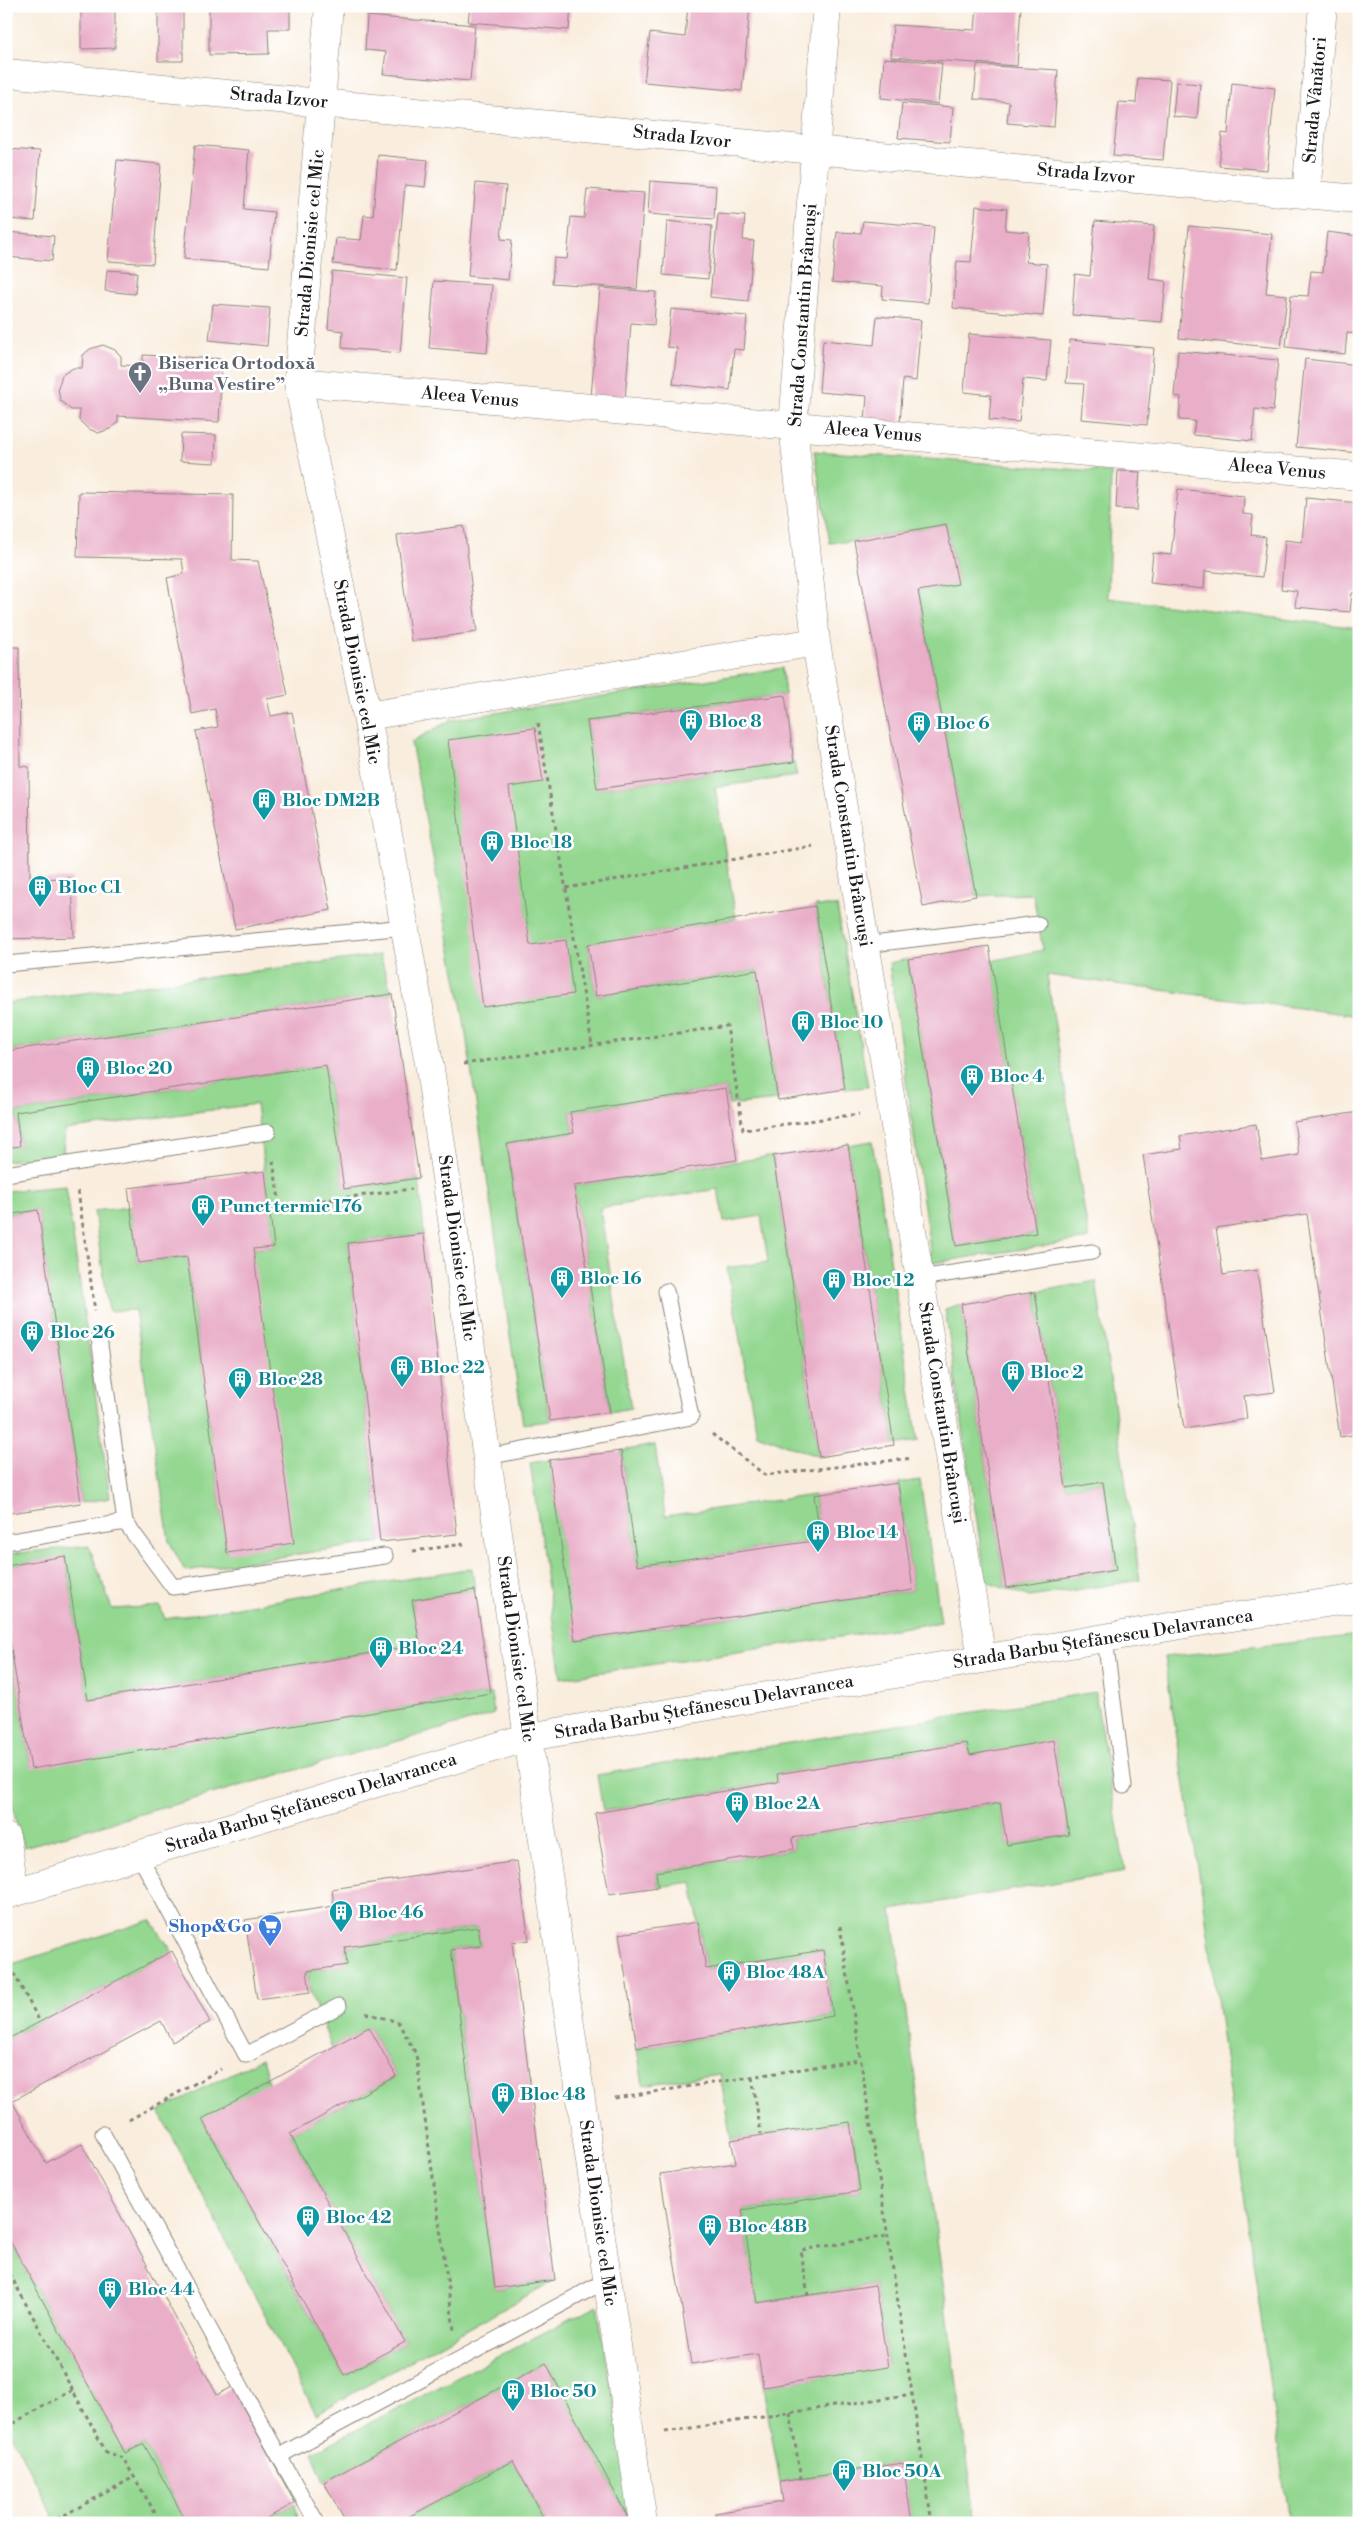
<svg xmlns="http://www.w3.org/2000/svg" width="1365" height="2529" font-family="'Libre Bodoni',serif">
<rect width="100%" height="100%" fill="#fff"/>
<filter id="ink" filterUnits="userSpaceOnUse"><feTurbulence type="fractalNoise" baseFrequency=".02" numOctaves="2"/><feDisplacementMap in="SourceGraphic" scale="10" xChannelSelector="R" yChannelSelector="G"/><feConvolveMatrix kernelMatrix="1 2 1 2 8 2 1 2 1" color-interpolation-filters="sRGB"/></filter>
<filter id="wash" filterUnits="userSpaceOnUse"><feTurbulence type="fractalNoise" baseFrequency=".0096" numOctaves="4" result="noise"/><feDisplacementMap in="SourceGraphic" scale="20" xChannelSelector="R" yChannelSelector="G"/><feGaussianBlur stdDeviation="1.12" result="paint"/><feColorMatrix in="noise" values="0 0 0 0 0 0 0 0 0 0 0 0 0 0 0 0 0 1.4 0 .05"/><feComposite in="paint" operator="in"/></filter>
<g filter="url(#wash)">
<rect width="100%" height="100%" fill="#f9eddd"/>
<!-- green -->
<path fill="#93d790" stroke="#587a56" d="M814,451l297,21 -3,126 251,30v388l-312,-41 42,264 -157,24 -43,-300 19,-4 48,287 80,-13 -45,-272 52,-11 -10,-56 -57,2 -58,-305 40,-8 -12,-59 -92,17 -24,2z
M782,668l3,27 -198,26 10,68 197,-27 3,14 -82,11 21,132 -148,26 8,51 161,-26 21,130 -49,5 -3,-17 -156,24 4,21 -67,11 43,277 -27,3 -60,-410 -52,-272 40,-22z
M815,906h22l31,181 -23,2z
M380,955l12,39 -386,57v-48z
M326,1065l18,124 75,-10 5,55 -76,9 32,299 -195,29 -16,-30 -34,-231 -26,1 -15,-100 37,-4 7,56 49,-6 40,295 26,-303 21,-2 -18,-143 -191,26 -2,24 -57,7v-13l14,-2 -4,-34z
M872,1141l46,300 -24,4 -46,-300z
M773,1156l46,301 -62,-23 -30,-166 41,-6 -7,-46 -37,6 -6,-33 -118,19 31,200 -21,4 -36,-226z
M66,1186l44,312 -29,5 -43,-293 -32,4v-23z
M1096,1281l44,299 -110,17 -44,-15 -41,-273 16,-5 45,284 110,-18 -13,-88 -37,6 -31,-196z
M655,1445l10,71 149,-21 7,45 -184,26 -16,-115z
M549,1460l27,180 337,-50 -15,-107 22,-3 21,142 -380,56 -31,-215z
M89,1546l23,63 48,-3 5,13 307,-51 3,22 -63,10 8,45 -332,55 -23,-143 -59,9v-12z
M6,1618l25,150 460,-75 3,21 -470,133c-24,-60 -18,-162 -18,-229z
M1359,1635v888h-70l-84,-612 -41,-254z
M1095,1692l30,179 -233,39 84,613h-64l-10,-60 -122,19 -17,-95 125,-21 -13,-81 -118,18 -15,-93 118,-19 -9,-69 -120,18 -11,-66 -77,11 -6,-37 196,-32 -10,-66 -117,19 -14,-87 -34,5 -2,-15 138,-23 -2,-11 208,-35 7,42 62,-10 -15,-94 -84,14 -3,-12 -189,31v8l-175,29 -6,-36z
M151,1920l21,31 -166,89v-74z
M478,1927l3,19 -30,4 44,338 60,-8 -239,134 -157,-303 103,-53 7,25 -67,37 142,255 61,-33 -115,-208 106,-58 -27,-49 -37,21 -22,-56 -3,-21 40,-6 -2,-18z
M6,2233l119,220 19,-9 43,79h-131l-50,-99z
M597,2305l38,218h-4l-85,-160 -222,119 -12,-29z
M513,2461l33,62h-149z
M295,2503l4,20h-41z"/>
<g id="blocks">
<!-- building -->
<path fill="#e9aec8" d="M81,6h34v42l-34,1z
M158,6h25v55h-25z
M209,6h81v23h-22l1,25 -60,1z
M470,6h101l-2,24 -101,-8z
M688,6h62l-8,85 -98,-9 6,-49 35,4z
M977,6h44l-4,60 -126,-9 2,-32 82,5z
M1259,6h24v3z
M367,16l108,9 -5,56 -87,-7 3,-22 -21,-2z
M884,58l58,5 -4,41 -57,-6z
M977,65l81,5 -4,57 -47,-4 2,-21 -35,-3z
M1138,78l32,2 -7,80 -50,-4 6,-54 17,1z
M1176,82l24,2 -3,35 -24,-3z
M1232,83l43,5 -8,82 -48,-4 3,-33 6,1z
M902,103l51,4 -3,35 -52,-4z
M195,145l54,5 -5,59 30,3 -5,55 -85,-8z
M6,149l34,2 -5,70 -29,-2z
M378,155l50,5 -3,27 -20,-2 -8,85 -64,-6 3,-26 25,2 3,-25 9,1z
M117,160l44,4 -8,100 -45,-3z
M650,181l66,5 -2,33 -66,-5z
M476,183l30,3 -5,53 11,1 -4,40 -40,-4z
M587,189l57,4 -7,96 -85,-6 2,-25 13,1 4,-42 13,1z
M976,206l31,3 -2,21 24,2 -3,30 21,2 -4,52 -90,-8 4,-47 14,1z
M718,214l27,2 -2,24 11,1 -6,60 -38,-4z
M667,221l45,5 -4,53 -45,-4z
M863,221l71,6 -6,76 -46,-4 1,-13 -51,-4 5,-50 24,1z
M1095,221l59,5 -5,53 17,2 -4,41 -90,-7 3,-41 15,2z
M1189,226l83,8 -6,59 21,2 -6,53 -102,-10z
M6,232l48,4 -2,25 -46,-4z
M1327,232l32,4v98l-12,-1 -2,21 -59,-7 5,-52 17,1 3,-25 12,1z
M107,270l30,2 -2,22 -30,-3z
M332,271l75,7 -7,75 -58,-5 1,-17 -15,-2z
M434,281l58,4 -5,68 -58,-5z
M600,288l56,4 -2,33 -23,-2 -6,77 -34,-3z
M213,304l57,4 -3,38 -58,-6z
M671,309l76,7 -3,34 -10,-1 -4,41 -57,-6 4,-36 -10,-1z
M877,316l44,4 -5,61 -13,-2 -3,45 -35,-3 2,-25 -48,-4 4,-52 51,5z
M969,334l82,6 -4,41 -24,-2 -4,43 -30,-2 2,-25 -27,-3z
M1070,340l84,8 -7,77 -66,-6 3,-35 -18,-1z
M103,345l12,5 6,6v9l22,1v-11l79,4 -3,63 -101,-6v6l-8,7 -12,4 -11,-5 -8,-8 1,-10h-9l-11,-10 -2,-12 4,-13 11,-7h9l1,-13 7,-6z
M1178,351l100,9 -5,51 -18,-2 -3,32 -59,-6 2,-14 -16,-1 2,-23 -7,-1z
M1305,359l54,6v88l-63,-6z
M181,434l35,1 -1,28 -35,-2z
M1118,471l22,1 -3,38 -21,-1z
M1178,489l66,7 -1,18 10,1 -2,20 15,2 -4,40 -57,-6 -1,18 -54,-6 3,-30 18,2z
M79,492l154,3 -1,65 26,1 30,134 -21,4 4,17 21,-4 39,198 -96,19 -39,-198 22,-4 -3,-18 -23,5 -25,-136 17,-4 -2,-15 -105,-2z
M1306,498l53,5 -3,43h3v48l-7,-1 -2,19 -55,-5 2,-16 -16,-2 4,-49 17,2z
M946,524l12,60 -40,7 58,305 -53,11 -69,-366z
M464,526l13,106 -66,9 -14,-106z
M6,647h13l1,119 9,1 1,112 42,-1 2,59 -68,2z
M785,695l9,67 -197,27 -10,-68z
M535,728l8,54 -34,5 21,158 36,-5 7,54 -90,13 -35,-267z
M815,906l30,183 -67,11 -21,-130 -161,26 -8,-52z
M989,946l47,287 -80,13 -48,-287z
M392,994l27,184 -75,11 -18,-124 -310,47 4,34 -14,2v-97z
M726,1088l11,72 -163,26 36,226 -60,9 -43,-277 67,-11 -4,-21z
M1359,1112v322l-19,3 -33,-223 -91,14 7,47 34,-5 18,122 -31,4 3,23 -63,10 -41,-274 39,-6 -2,-13 76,-12 6,37 37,-6 -5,-33z
M848,1145l46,300 -75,12 -46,-301z
M265,1171l9,76 -21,2 41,294 -67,10 -40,-296 -49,6 -10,-75z
M38,1210l43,293 -71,10 -4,-22v-276z
M424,1234l33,300 -77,8 -32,-299z
M1035,1292l31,196 37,-6 13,88 -110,18 -45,-284z
M621,1451l16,115 184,-26 -7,-45 84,-12 15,107 -338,50 -26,-180z
M65,1556l23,144 332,-55 -8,-45 63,-10 16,103 -460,76 -25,-151v-52z
M1054,1740l15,95 -62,10 -7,-42 -208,35 2,11 -138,23 2,15 -49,7 -14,-81 183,-31 -1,-8 190,-31 3,12z
M517,1861l12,79 -17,2 43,338 -60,8 -44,-338 30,-4 -3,-19 -133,20 2,18 -40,6 3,21 -53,7 -12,-79 89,-14 -2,-17z
M698,1922l8,47 117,-19 10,66 -196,32 -18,-114z
M172,1951l38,71 -38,20 -11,-21 -149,80 34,62 36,-19 135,251 15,-8 63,116 -37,20h-71l-43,-79 -19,9 -119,-220v-193z
M369,2027l27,49 -106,58 115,208 -61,33 -142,-256z
M850,2122l10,69 -118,19 15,93 118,-18 13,82 -125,20 -5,-33 -67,10 -31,-190 76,-11 -5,-23z
M546,2363l85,160h-85l-33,-62 -116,62h-51l-22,-41z
M903,2463l9,60h-196l-1,-10 68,-11 -3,-20z"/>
</g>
</g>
<g filter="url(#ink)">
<use href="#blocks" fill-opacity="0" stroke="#8a847c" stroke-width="1"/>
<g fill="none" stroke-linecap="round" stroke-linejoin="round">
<!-- lane casing -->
<g stroke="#8a847c" stroke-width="17">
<path id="lane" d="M865,945l173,-21
M6,964l400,-37
M6,1174l262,-42
M920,1278l172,-26
M99,1338l26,184
M487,1457l204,-40 -25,-126
M6,1542l119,-20 48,65 212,-31
M1105,1639l19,147
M139,1855l107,200 93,-49
M103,2134l176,322 328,-176
M279,2456l38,67"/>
</g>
<!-- street casing -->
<g stroke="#8a847c" stroke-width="29">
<path id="street" d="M329,6l-31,376 69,334 63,353 213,1454
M827,6l-34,419 23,217 166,1017
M6,73l808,77 545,49
M1306,194l17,-188
M298,382l1061,94
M367,716l449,-74
M6,1837l9,55
M6,1895l523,-158 663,-114 167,-25"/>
</g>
<!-- path -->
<path stroke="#8a847c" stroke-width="3" stroke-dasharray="4 4" stroke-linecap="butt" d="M538,723l54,322
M566,888l247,-42
M463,1064l264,-38 16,104 116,-16
M273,1161l7,45 132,-17
M78,1191l17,120
M712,1434l53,41 148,-17
M413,1551l51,-7
M840,1926l92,597
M6,1959l34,63
M366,2013l32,9 18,32 38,276
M752,2077l9,57
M615,2098l245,-38
M129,2120l92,-51
M6,2267l100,185 17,6 38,65
M808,2296l-7,-46 87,-14
M790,2413l11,66
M6,2427l67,-37
M665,2432l247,-38
M50,2523l84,-46"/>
<!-- lane -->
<use href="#lane" stroke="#fff" stroke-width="15"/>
<!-- street -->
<use href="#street" stroke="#fff" stroke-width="28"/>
</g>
</g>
<!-- icons -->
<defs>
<g id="church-pin" transform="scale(1.25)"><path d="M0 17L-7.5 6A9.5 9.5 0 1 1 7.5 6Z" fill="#6b7280" stroke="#fff"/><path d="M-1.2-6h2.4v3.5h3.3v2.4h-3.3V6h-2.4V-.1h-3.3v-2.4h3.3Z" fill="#fff"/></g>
<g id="building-pin" transform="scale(1.25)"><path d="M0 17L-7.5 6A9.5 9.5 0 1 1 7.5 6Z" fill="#0f9aa8" stroke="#fff"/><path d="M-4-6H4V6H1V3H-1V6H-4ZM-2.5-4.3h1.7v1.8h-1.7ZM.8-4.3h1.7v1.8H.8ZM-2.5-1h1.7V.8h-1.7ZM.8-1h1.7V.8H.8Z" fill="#fff"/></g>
<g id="supermarket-pin" transform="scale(1.25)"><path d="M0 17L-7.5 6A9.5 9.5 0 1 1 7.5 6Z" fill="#3f7fe0" stroke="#fff"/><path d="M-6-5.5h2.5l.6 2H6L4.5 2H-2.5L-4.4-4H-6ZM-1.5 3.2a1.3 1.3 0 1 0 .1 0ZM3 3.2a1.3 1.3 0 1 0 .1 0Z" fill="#fff"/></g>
</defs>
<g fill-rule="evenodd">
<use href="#church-pin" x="140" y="373"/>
<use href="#building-pin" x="691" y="721"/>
<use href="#building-pin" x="919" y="723"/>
<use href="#building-pin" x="264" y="800"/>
<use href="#building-pin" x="492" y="842"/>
<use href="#building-pin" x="40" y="887"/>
<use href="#building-pin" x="803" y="1022"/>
<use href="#building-pin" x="88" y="1068"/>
<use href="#building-pin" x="972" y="1076"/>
<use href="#building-pin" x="203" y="1206"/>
<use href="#building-pin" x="562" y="1278"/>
<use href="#building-pin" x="834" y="1280"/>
<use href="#building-pin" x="32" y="1332"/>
<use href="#building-pin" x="402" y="1367"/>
<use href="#building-pin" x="1013" y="1372"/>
<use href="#building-pin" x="240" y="1379"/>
<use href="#building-pin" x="818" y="1532"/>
<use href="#building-pin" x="381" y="1648"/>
<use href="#building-pin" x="737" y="1803"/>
<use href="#building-pin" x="341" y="1912"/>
<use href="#supermarket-pin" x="270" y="1926"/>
<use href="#building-pin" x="729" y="1972"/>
<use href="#building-pin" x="503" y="2094"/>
<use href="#building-pin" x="308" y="2217"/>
<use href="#building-pin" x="710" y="2226"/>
<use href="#building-pin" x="110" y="2289"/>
<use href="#building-pin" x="513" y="2391"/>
<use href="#building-pin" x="844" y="2471"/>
</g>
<g text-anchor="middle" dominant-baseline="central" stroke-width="5" stroke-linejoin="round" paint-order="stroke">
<!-- street labels -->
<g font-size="18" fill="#1c1c1c" stroke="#fff">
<text transform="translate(279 98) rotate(5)">Strada Izvor</text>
<text transform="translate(1315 100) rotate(-85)">Strada Vânători</text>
<text transform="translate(682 137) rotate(6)">Strada Izvor</text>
<text transform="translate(1086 174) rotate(5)">Strada Izvor</text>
<text transform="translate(310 243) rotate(-85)">Strada Dionisie cel Mic</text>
<text transform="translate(803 315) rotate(-86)">Strada Constantin Brâncuși</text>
<text transform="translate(470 397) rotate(5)">Aleea Venus</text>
<text transform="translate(873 432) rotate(5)">Aleea Venus</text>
<text transform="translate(1277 469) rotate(5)">Aleea Venus</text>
<text transform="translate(357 672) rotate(79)">Strada Dionisie cel Mic</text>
<text transform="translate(848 836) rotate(81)">Strada Constantin Brâncuși</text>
<text transform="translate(457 1248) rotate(82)">Strada Dionisie cel Mic</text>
<text transform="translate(942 1413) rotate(81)">Strada Constantin Brâncuși</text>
<text transform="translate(1103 1639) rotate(-9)">Strada Barbu Ștefănescu Delavrancea</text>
<text transform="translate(516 1649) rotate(82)">Strada Dionisie cel Mic</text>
<text transform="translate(704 1707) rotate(-10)">Strada Barbu Ștefănescu Delavrancea</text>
<text transform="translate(311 1803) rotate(-17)">Strada Barbu Ștefănescu Delavrancea</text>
<text transform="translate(598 2213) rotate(82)">Strada Dionisie cel Mic</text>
</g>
<!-- worship labels -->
<g font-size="18" font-weight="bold" fill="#5b616d" stroke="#fff" text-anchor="start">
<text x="158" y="363">Biserica Ortodoxă<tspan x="158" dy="21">„Buna Vestire”</tspan></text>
</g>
<!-- culture labels -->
<g font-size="18" font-weight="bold" fill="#0d838f" stroke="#fff" text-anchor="start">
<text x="708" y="721">Bloc 8</text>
<text x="936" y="723">Bloc 6</text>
<text x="282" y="800">Bloc DM2B</text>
<text x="510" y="842">Bloc 18</text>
<text x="58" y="887">Bloc C1</text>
<text x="820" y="1022">Bloc 10</text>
<text x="106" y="1068">Bloc 20</text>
<text x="990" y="1076">Bloc 4</text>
<text x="220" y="1206">Punct termic 176</text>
<text x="580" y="1278">Bloc 16</text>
<text x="852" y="1280">Bloc 12</text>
<text x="50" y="1332">Bloc 26</text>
<text x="420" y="1367">Bloc 22</text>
<text x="1030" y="1372">Bloc 2</text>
<text x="258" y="1379">Bloc 28</text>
<text x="836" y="1532">Bloc 14</text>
<text x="398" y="1648">Bloc 24</text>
<text x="754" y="1803">Bloc 2A</text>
<text x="358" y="1912">Bloc 46</text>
<text x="746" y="1972">Bloc 48A</text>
<text x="520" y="2094">Bloc 48</text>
<text x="326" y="2217">Bloc 42</text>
<text x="728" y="2226">Bloc 48B</text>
<text x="128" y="2289">Bloc 44</text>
<text x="530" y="2391">Bloc 50</text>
<text x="862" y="2471">Bloc 50A</text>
</g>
<!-- shop labels -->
<g font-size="18" font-weight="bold" fill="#366cbe" stroke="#fff" text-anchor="end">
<text x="252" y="1926">Shop&amp;Go</text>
</g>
</g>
<!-- margin -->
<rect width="1365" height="2529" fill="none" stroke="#fff" stroke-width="25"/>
</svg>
